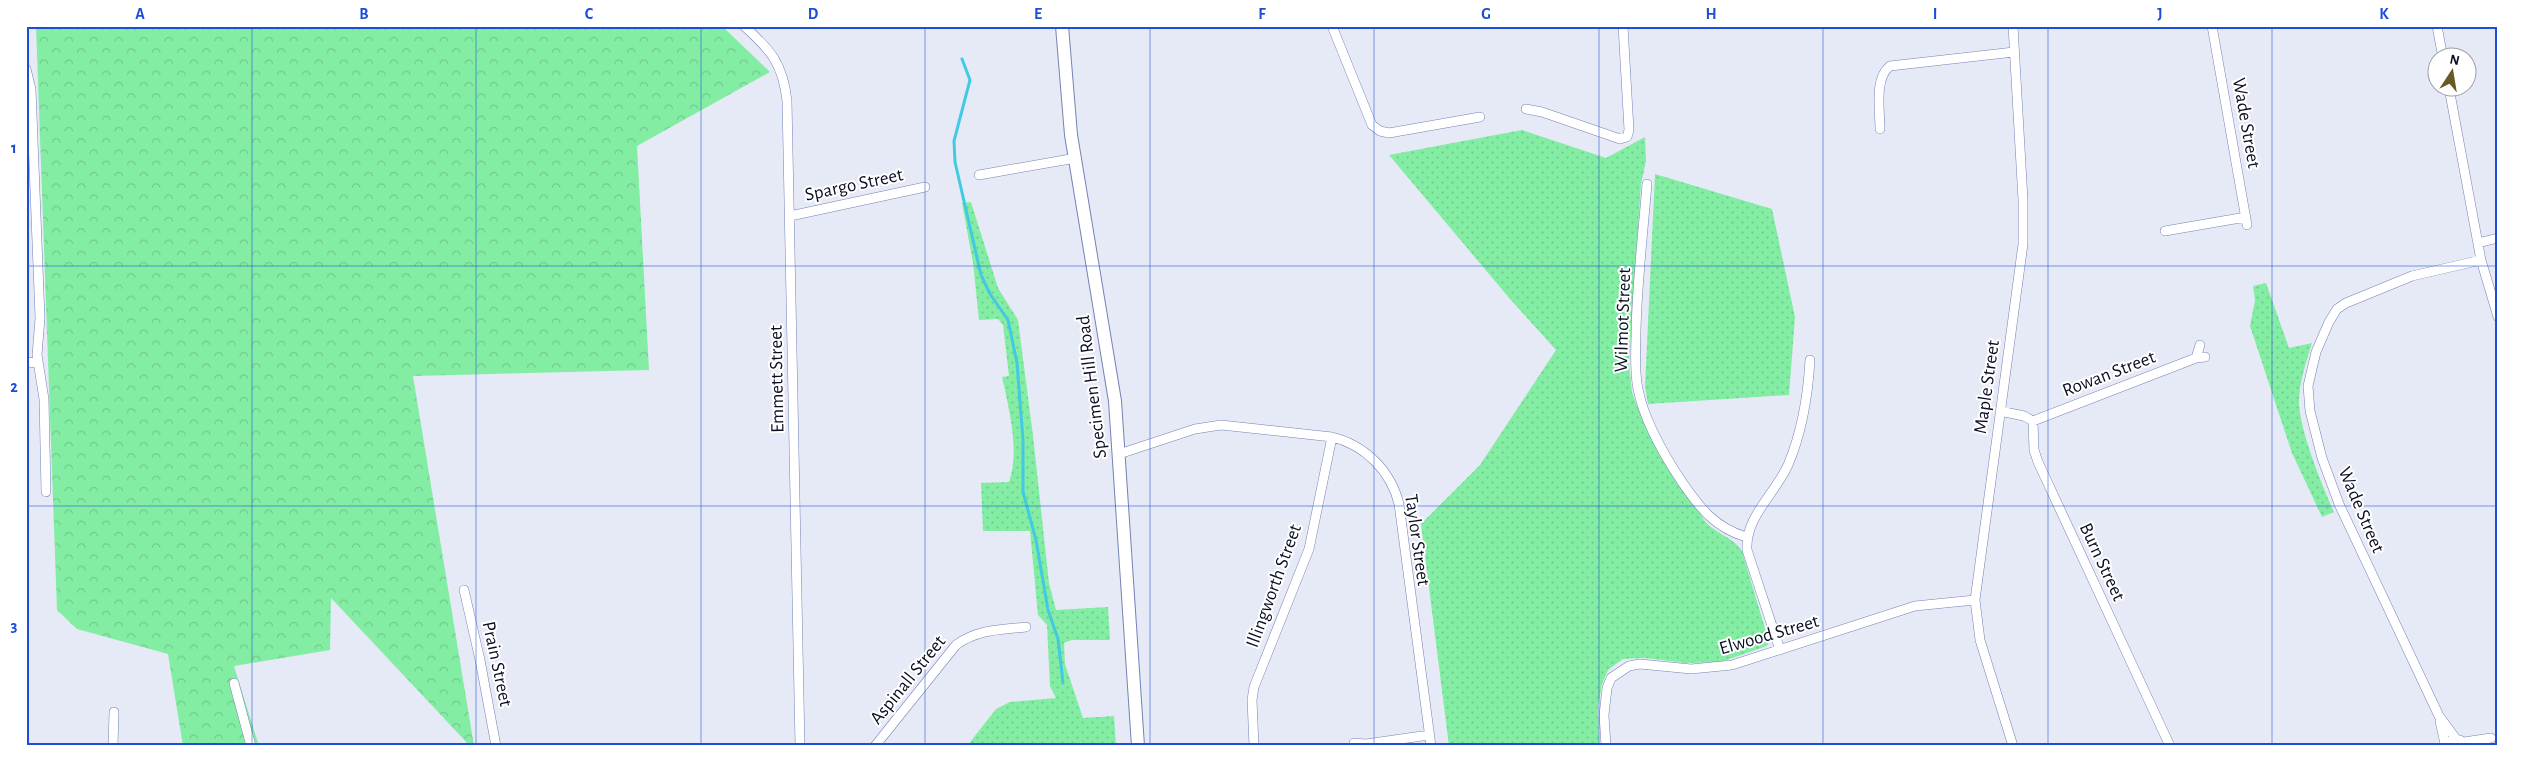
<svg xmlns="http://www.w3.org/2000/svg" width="2524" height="772" font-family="'Alegreya Sans',sans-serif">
<defs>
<pattern id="grass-dots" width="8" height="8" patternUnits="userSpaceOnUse" patternTransform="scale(1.25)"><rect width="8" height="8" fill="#84eda4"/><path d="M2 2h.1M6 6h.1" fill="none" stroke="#71ca8d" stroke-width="1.8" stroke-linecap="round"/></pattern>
<pattern id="forest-crowns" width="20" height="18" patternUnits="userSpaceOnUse" patternTransform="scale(1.25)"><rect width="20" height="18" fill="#84eda4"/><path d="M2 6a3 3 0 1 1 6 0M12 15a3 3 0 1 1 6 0" fill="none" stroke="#71ca8d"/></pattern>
</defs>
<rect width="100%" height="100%" fill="#e6eaf6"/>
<!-- grass -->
<path fill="url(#grass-dots)" d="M1522,130l84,28 39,-21 1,24 -5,23 -12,180 3,28 5,14 67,114c11,14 28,16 38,31l27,91 -2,4 -46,16 -35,1 -41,-5 -22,1 -15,11 -6,14 -4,23 1,36 -19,3h-131l-28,-222 59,-59 76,-115 -46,-51 -121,-144z
M1655,174l117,35 23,108 -6,78 -141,9 -3,-17z
M971,202l27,86 20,32 15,116 16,147 7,27 52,-3 2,33h-38l-8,3 1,21 18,54 31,-2 2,30h-32l-2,-4 -8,4h-107l29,-37 14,-7 46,-4 -6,-12 -3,-61 -9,-10 -8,-84h-47l-2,-48 28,-1c11,-30 0,-74 -7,-105l7,-1 -6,-51 -5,-6 -19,1 -6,-57 -11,-60z
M2266,283l23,65 23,-5c-6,19 -13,40 -13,60 1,29 23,82 35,109l-12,5 -30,-64 -42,-127 5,-26 -2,-14z"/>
<!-- forest -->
<path fill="url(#forest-crowns)" d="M36,26h686l48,46 -133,74 12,224 -236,6 61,370h-4l-139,-148 -1,52 -96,16 25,80h-76l-15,-92 -91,-25 -20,-19z"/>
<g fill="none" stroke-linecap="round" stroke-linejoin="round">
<!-- stream -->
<path stroke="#43cae3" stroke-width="3" d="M962,59l8,21 -16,61 1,21 26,113 9,19 18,26 9,43 6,77v52l13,48 12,70 10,29 5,44"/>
<!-- minor casing -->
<g stroke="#7482b7" stroke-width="10">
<path id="minor" d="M744,26c27,24 39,38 43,75l13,645
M1332,26l40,99 8,6 9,2 91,-16
M2212,26l35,199
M2437,26l6,32
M26,69l5,20 9,229 -3,37 7,44 2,93
M2449,88l32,172 17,57
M1526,109l16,3 78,27 7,-2 2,-7 -6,-104
M1880,129c0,-18 -6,-51 10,-63l124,-14
M979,175l97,-17
M1647,184c-4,49 -10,98 -11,148 0,19 -2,38 2,57 6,31 26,66 44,93 18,26 32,45 64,55
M790,216l135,-29
M2165,231l81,-14
M2478,243l20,-5
M2196,358l4,-13
M26,362l12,1
M2000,411l24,5 9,5 1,29 4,12 132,284
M2033,421l163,-63 9,-1
M1119,454l76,-25 26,-4 111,12c33,8 59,34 67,67l32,242
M464,590l16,70 16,86
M1780,650l-33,-100c-2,-33 28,-56 41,-85 14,-33 20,-70 22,-105
M234,683l17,63
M2440,721l5,23
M2456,739l-17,-23 -100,-212 -17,-46 -12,-47 -2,-25 8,-34 13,-30 8,-13 9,-6 66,-27 69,-16
M2450,741l10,-1 8,6
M2464,742l27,-4
M1354,743l12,1 63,-9
M113,746l1,-34
M875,746l81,-101c22,-16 44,-15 70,-18
M1254,746l-2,-46 2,-13 55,-138 23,-112
M1606,746l-2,-31 3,-27 4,-10 18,-12 11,-2 51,5 41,-4 183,-59 60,-6
M2013,746l-33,-106 -5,-40 48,-356v-44l-10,-174"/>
</g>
<!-- secondary casing -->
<g stroke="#7482b7" stroke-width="14">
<path id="secondary" d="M1062,26l9,109 44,266 23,345"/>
</g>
<!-- minor -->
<use href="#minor" stroke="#fff" stroke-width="9"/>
<!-- secondary -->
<use href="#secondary" stroke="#fff" stroke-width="12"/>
</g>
<!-- grid -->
<path fill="none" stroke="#1d4ed8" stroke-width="1" stroke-opacity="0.55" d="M252,26v720M476,26v720M701,26v720M925,26v720M1150,26v720M1374,26v720M1599,26v720M1823,26v720M2048,26v720M2272,26v720M26,266h2472M26,506h2472"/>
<g text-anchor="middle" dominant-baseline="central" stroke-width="4" stroke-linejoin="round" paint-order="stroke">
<!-- street labels -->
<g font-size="19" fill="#0a0e22" stroke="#fff">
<text transform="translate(2246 123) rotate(80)">Wade Street</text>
<text transform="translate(854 185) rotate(-12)">Spargo Street</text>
<text transform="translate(1623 320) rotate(-88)">Wilmot Street</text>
<text transform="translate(2109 374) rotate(-21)">Rowan Street</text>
<text transform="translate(777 379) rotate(-91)">Emmett Street</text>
<text transform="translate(1092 387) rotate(-97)">Specimen Hill Road</text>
<text transform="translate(1987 387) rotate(-82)">Maple Street</text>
<text transform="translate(2361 510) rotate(67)">Wade Street</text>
<text transform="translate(1417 540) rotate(82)">Taylor Street</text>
<text transform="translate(2102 562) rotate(65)">Burn Street</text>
<text transform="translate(1274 586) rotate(-70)">Illingworth Street</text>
<text transform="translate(1769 635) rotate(-16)">Elwood Street</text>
<text transform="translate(497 664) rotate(78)">Prain Street</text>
<text transform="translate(908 680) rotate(-51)">Aspinall Street</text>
</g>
</g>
<!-- border -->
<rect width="2524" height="772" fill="none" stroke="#ffffff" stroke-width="55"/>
<!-- north arrow -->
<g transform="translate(2452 72) rotate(12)"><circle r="24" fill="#ffffff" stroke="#9d9fa7"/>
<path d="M0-4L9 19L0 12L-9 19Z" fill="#685926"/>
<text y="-8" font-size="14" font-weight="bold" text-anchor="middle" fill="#0a0e22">N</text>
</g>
<rect x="28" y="28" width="2468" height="716" fill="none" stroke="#1d4ed8" stroke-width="2"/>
<g font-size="16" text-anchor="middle" font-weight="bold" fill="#1d4ed8">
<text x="140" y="19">A</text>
<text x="364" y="19">B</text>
<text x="589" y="19">C</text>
<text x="813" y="19">D</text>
<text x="1038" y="19">E</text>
<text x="1262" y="19">F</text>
<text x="1486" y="19">G</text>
<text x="1711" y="19">H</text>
<text x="1935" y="19">I</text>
<text x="2160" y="19">J</text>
<text x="2384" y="19">K</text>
<text x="14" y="153">1</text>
<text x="14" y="392">2</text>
<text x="14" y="631">3</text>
</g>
</svg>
